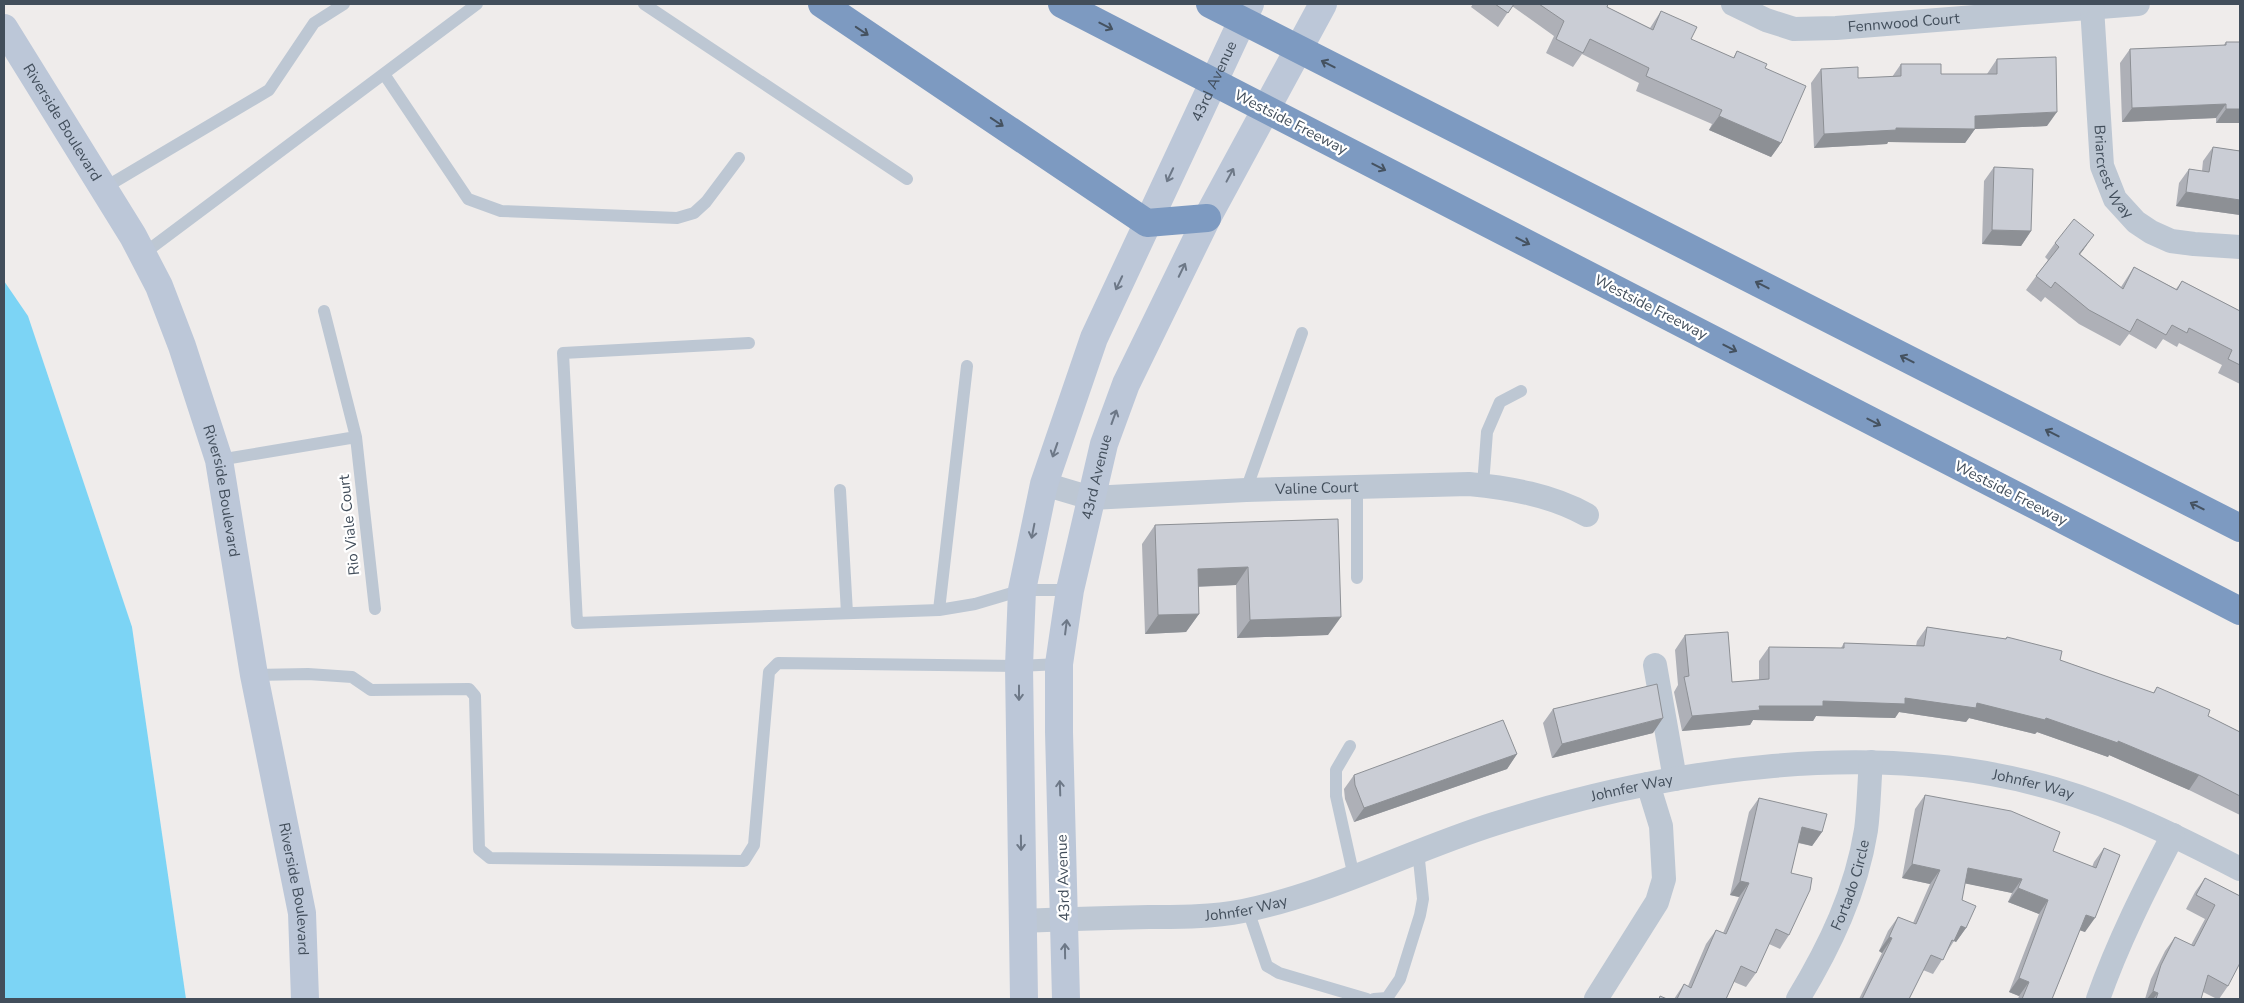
<svg xmlns="http://www.w3.org/2000/svg" width="2244" height="1003" font-family="'Nunito Sans',sans-serif">
<rect width="100%" height="100%" fill="#efeceb"/>
<!-- water -->
<path fill="#7cd4f5" d="M4,281l24,35 104,311 54,372h-182z"/>
<g fill="none" stroke-linecap="round" stroke-linejoin="round">
<!-- lane -->
<path stroke="#bdc7d3" stroke-width="12" d="M644,4l263,175
M384,74l84,125 33,12 176,7 17,-5 12,-11 33,-44
M104,188l165,-98 45,-67 30,-19
M143,254l334,-250
M324,311l32,126 19,172
M749,343l-186,10 14,270 362,-13 36,-6 47,-14h48
M219,460l137,-23
M1483,485l4,-53 13,-30 21,-11
M840,490l7,123
M1246,490l56,-157
M1357,578v-91
M939,610l28,-244
M254,675l54,-1 44,3 19,13 98,-1 6,7 4,153 11,9 254,3 10,-16 15,-173 9,-9 241,3 40,-2
M1350,746l-14,24v26l18,81
M1248,910l19,56 12,7 88,26
M1374,999l13,-1 13,-19 20,-64 3,-16 -5,-49"/>
<!-- street -->
<g stroke="#bdc7d3" stroke-width="24">
<path id="s1" d="M1733,4l33,16 28,9 42,-1 302,-24"/>
<path id="s2" d="M2092,7l10,159 13,33 21,23 15,10 20,9 23,3 46,3"/>
<path id="s3" d="M1044,484l47,14 155,-8 223,-6c41,4 82,11 118,31"/>
<path d="M1655,665l20,114"/>
<path id="s4" d="M1022,921c43,-2 85,-3 127,-4 31,0 63,0 94,-6 88,-18 166,-60 251,-87 175,-56 382,-87 561,-35 65,19 125,49 185,80"/>
<path d="M1596,999l61,-97 7,-23 -3,-53 -13,-42"/>
<path id="s5" d="M1798,999c32,-53 58,-107 68,-169 3,-22 3,-46 5,-68"/>
<path d="M2098,999c20,-57 47,-110 75,-164"/>
</g>
<!-- secondary -->
<g stroke="#bcc7d8" stroke-width="28">
<path id="s6" d="M4,28l129,208 26,50 23,60 37,114 35,215 48,238 3,86"/>
<path id="s7" d="M1024,999l-5,-333 3,-76 22,-106 50,-146 156,-334"/>
<path id="s8" d="M1066,999l-7,-267v-68l11,-74 34,-146 22,-60 81,-166 116,-214"/>
</g>
<!-- highway -->
<path stroke="#7d9ac1" stroke-width="28" d="M822,4l325,219 60,-5
M1062,4l1178,607
M1210,4l1030,524"/>
</g>
<!-- wall -->
<path fill="#aeb0b7" d="M1473,4h135l-1,3 43,21 11,-17 30,28 42,19 4,-7 28,17 16,75 -10,14 -62,-27 3,-6 -76,-33 3,-8 -57,-29 -9,13 -27,-14 8,-17 -42,-30 -14,21 -27,-20z
M2226,42l14,81h-24v-5l-94,4 -2,-59 10,-14 93,-3z
M1997,59l50,67 -72,3 -10,14 -77,-1 -1,2 -73,4 -3,-65 10,-14 37,9 34,-1 9,-13 40,10h46z
M2213,147l27,4v64l-64,-9 3,-23 10,-14 13,2 1,-10z
M1994,167l37,64 -10,15 -39,-2 2,-63z
M2055,243l29,6 -4,5 41,33 13,-20 42,22 6,-8 58,30v73l-22,-11 4,-8 -43,-22 -2,4 -14,-8 -7,10 -27,-15 -9,12 -41,-22 -34,-27 -4,5 -15,-12 22,-30 -3,-3z
M1338,519l-10,116 -91,3 -1,-53 -38,2 1,27 -13,18 -41,2 -3,-90 13,-19z
M1927,627l78,12 2,-2 53,23 93,33 4,-6 51,29 32,16v83l-51,-25 -80,-35 -1,2 -71,-25 -2,2 -66,-16 -3,4 -67,-10 -4,6 -79,-2 -3,5 -60,-1 -3,5 -68,6 -8,-39 4,-7 -3,-35 10,-15 47,47 27,-2v-19l10,-14 72,1 3,-5 72,3 1,-5z
M1553,709l100,24 -101,25 -9,-35z
M1517,754l-10,15 -153,53 -9,-23 -1,-10 10,-14z
M1925,795l128,56 39,16 2,-5 10,-14 -19,84 -5,-2 -28,69h-34l1,-3 -10,-4 30,-78 -31,-12 4,-9 -47,-10 -3,17 4,28 -10,14 -2,-1 -21,33 -10,-4 -14,29h-50l23,-46 -3,-2 9,-20 10,-14 15,6 17,-39 -28,-6 13,-69z
M1759,798l63,34 -10,14 -14,-3 -7,30 -2,62 -9,14 -11,-5 -13,29 -10,14 -12,-5 -8,17h-52l10,-15 4,2 18,-42 10,-14 7,3 16,-36 -9,-2 19,-83z
M2205,878l35,18 -12,90 -9,13h-2l-14,-7 -2,7h-56l6,-20 14,-28 10,-14 16,8 14,-26 -19,-10 9,-17z"/>
<!-- shaded-wall -->
<path fill="#8d9095" d="M2226,104l-10,14 -94,4 10,-14z
M2226,109h14v14h-24z
M2057,112l-10,14 -72,3 -10,14 -77,-1 -1,2 -73,4 10,-14 72,-6 79,-12z
M1719,116l62,27 -10,14 -62,-27z
M2186,192l54,8v15l-64,-9z
M1992,230l39,1 -10,15 -39,-2z
M2094,235l-10,14 -15,19 10,-14z
M1248,567l-12,18 -51,2 13,-18z
M1199,614l-13,18 -41,2 13,-19z
M1341,617l-13,18 -91,3 13,-18z
M1905,698l72,5 69,15 72,23 81,34 -10,15 -80,-35 -1,2 -71,-25 -2,2 -66,-16 -3,4 -67,-10 -4,6 -79,-2 -3,5 -60,-1 -3,5 -68,6 10,-15 67,-10 64,-5z
M1663,718l-10,15 -101,25 10,-14z
M1517,754l-10,15 -153,53 10,-14z
M1802,827l20,5 -10,14 -20,-5z
M1912,864l28,6 -10,14 -28,-6z
M1968,868l54,11 -10,14 -54,-11z
M1740,881l9,2 -10,14 -9,-2z
M2018,888l30,12 -9,14 -31,-12z
M2086,915l9,3 -10,14 -9,-3z
M1961,926l5,2 -10,14 -4,-2z
M1889,937l3,1 -10,15 -3,-2z
M2019,978l10,4 -10,14 -10,-4z
M2153,991l5,2 -5,6h-6z"/>
<!-- building -->
<path fill="#cacdd5" stroke="#8d9095" d="M1495,4h19l-6,9z
M1539,4h69l-1,3 46,23 8,-19 36,16 -6,12 43,19 3,-7 30,13 -2,4 41,18 -25,57 -62,-27 3,-6 -76,-34 3,-8 -59,-29 -7,14 -27,-14 8,-18z
M2226,42h14v67h-14v-5l-94,4 -2,-59 96,-4z
M2056,57l1,55 -82,4v13l-79,-1v2l-72,4 -3,-65 37,-2v11l43,-2v-12h40v10h56v-15z
M2213,147l27,4v49l-54,-8 3,-23 20,3z
M1994,167l39,2 -2,62 -39,-1z
M2074,219l20,16 -15,19 44,35 11,-22 43,23 5,-9 58,30v54l-12,-6 4,-9 -43,-22 -2,5 -15,-8 -6,10 -29,-16 -7,13 -41,-22 -34,-28 -4,6 -15,-12 23,-29 -4,-4z
M1338,519l3,98 -91,3 -2,-53 -50,2 1,45 -41,1 -3,-90z
M1927,627l79,12 1,-2 55,14 -2,9 94,33 3,-6 53,23 -2,6 32,16v64l-41,-21 -81,-34v2l-72,-25 -1,2 -68,-17 -1,5 -71,-10v6l-82,-3v5h-64l1,4 -68,6 -8,-39 5,-1 -4,-41 43,-3 4,50 37,-3v-32l75,1v-5l80,3z
M1657,684l6,34 -101,26 -9,-35z
M1503,720l14,34 -153,54 -9,-23 -1,-10z
M1925,795l86,16 49,21 -7,19 43,17 8,-20 16,7 -25,63 -9,-3 -34,84h-30l7,-17 -10,-4 29,-78 -30,-12 4,-9 -54,-11 -6,32 14,6 -10,22 -5,-2 -7,15 -2,-1 -9,20 -12,-5 -22,44h-47l30,-61 -3,-1 9,-20 18,7 24,-54 -28,-6z
M1759,798l68,16 -5,18 -20,-5 -11,46 21,5 -2,12 -21,45 -13,-6 -20,44 -15,-7 -15,33h-49l7,-15 7,4 25,-58 10,4 23,-51 -9,-2z
M2205,878l35,18v67l-12,23 -20,-11 -7,24h-45l2,-6 -5,-2 8,-26 14,-28 19,9 21,-41 -19,-10z
M1660,996l7,3h-8z"/>
<!-- one-way arrows -->
<defs><path id="oneway-shaft" d="M-6 0H5M1.5-3L5.5 0L1.5 3" fill="none" stroke-width="1.6" stroke-linecap="round" stroke-linejoin="round" transform="scale(1.25)"/></defs>
<g stroke="#455260">
<use href="#oneway-shaft" transform="translate(1106 26) rotate(27)"/>
<use href="#oneway-shaft" transform="translate(862 31) rotate(34)"/>
<use href="#oneway-shaft" transform="translate(1328 64) rotate(-153)"/>
<use href="#oneway-shaft" transform="translate(997 122) rotate(34)"/>
<use href="#oneway-shaft" transform="translate(1379 167) rotate(27)"/>
<use href="#oneway-shaft" transform="translate(1523 241) rotate(27)"/>
<use href="#oneway-shaft" transform="translate(1762 285) rotate(-153)"/>
<use href="#oneway-shaft" transform="translate(1730 348) rotate(27)"/>
<use href="#oneway-shaft" transform="translate(1907 359) rotate(-153)"/>
<use href="#oneway-shaft" transform="translate(1874 422) rotate(27)"/>
<use href="#oneway-shaft" transform="translate(2052 433) rotate(-153)"/>
<use href="#oneway-shaft" transform="translate(2197 506) rotate(-153)"/>
</g>
<g stroke="#6d7887">
<use href="#oneway-shaft" transform="translate(1170 175) rotate(115)"/>
<use href="#oneway-shaft" transform="translate(1230 175) rotate(-62)"/>
<use href="#oneway-shaft" transform="translate(1182 270) rotate(-64)"/>
<use href="#oneway-shaft" transform="translate(1119 283) rotate(115)"/>
<use href="#oneway-shaft" transform="translate(1114 417) rotate(-70)"/>
<use href="#oneway-shaft" transform="translate(1055 450) rotate(109)"/>
<use href="#oneway-shaft" transform="translate(1033 531) rotate(101)"/>
<use href="#oneway-shaft" transform="translate(1066 627) rotate(-83)"/>
<use href="#oneway-shaft" transform="translate(1019 693) rotate(90)"/>
<use href="#oneway-shaft" transform="translate(1060 788) rotate(-92)"/>
<use href="#oneway-shaft" transform="translate(1021 843) rotate(89)"/>
<use href="#oneway-shaft" transform="translate(1065 951) rotate(-91)"/>
</g>
<g text-anchor="middle" dominant-baseline="central" stroke-width="4.5" stroke-linejoin="round" paint-order="stroke">
<!-- street labels -->
<g font-size="15" fill="#424e5b" stroke="#fff">
<text stroke="none"><textPath href="#s1" startOffset="176">Fennwood Court</textPath></text>
<text stroke="none"><textPath href="#s7" startOffset="955">43rd Avenue</textPath></text>
<text stroke="none"><textPath href="#s6" startOffset="111">Riverside Boulevard</textPath></text>
<text transform="translate(1291 122) rotate(27)">Westside Freeway</text>
<text stroke="none"><textPath href="#s2" startOffset="168">Briarcrest Way</textPath></text>
<text transform="translate(1651 307) rotate(27)">Westside Freeway</text>
<text stroke="none"><textPath href="#s8" startOffset="526">43rd Avenue</textPath></text>
<text stroke="none"><textPath href="#s3" startOffset="275">Valine Court</textPath></text>
<text stroke="none"><textPath href="#s6" startOffset="516">Riverside Boulevard</textPath></text>
<text transform="translate(2011 493) rotate(27)">Westside Freeway</text>
<text transform="translate(349 525) rotate(-96)">Rio Viale Court</text>
<text stroke="none"><textPath href="#s4" startOffset="1035">Johnfer Way</textPath></text>
<text stroke="none"><textPath href="#s4" startOffset="630">Johnfer Way</textPath></text>
<text transform="translate(1063 878) rotate(-92)">43rd Avenue</text>
<text stroke="none"><textPath href="#s5" startOffset="126">Fortado Circle</textPath></text>
<text stroke="none"><textPath href="#s6" startOffset="921">Riverside Boulevard</textPath></text>
<text stroke="none"><textPath href="#s4" startOffset="225">Johnfer Way</textPath></text>
</g>
</g>
<!-- border -->
<rect width="2244" height="1003" fill="none" stroke="#424e5b" stroke-width="10"/>
</svg>
